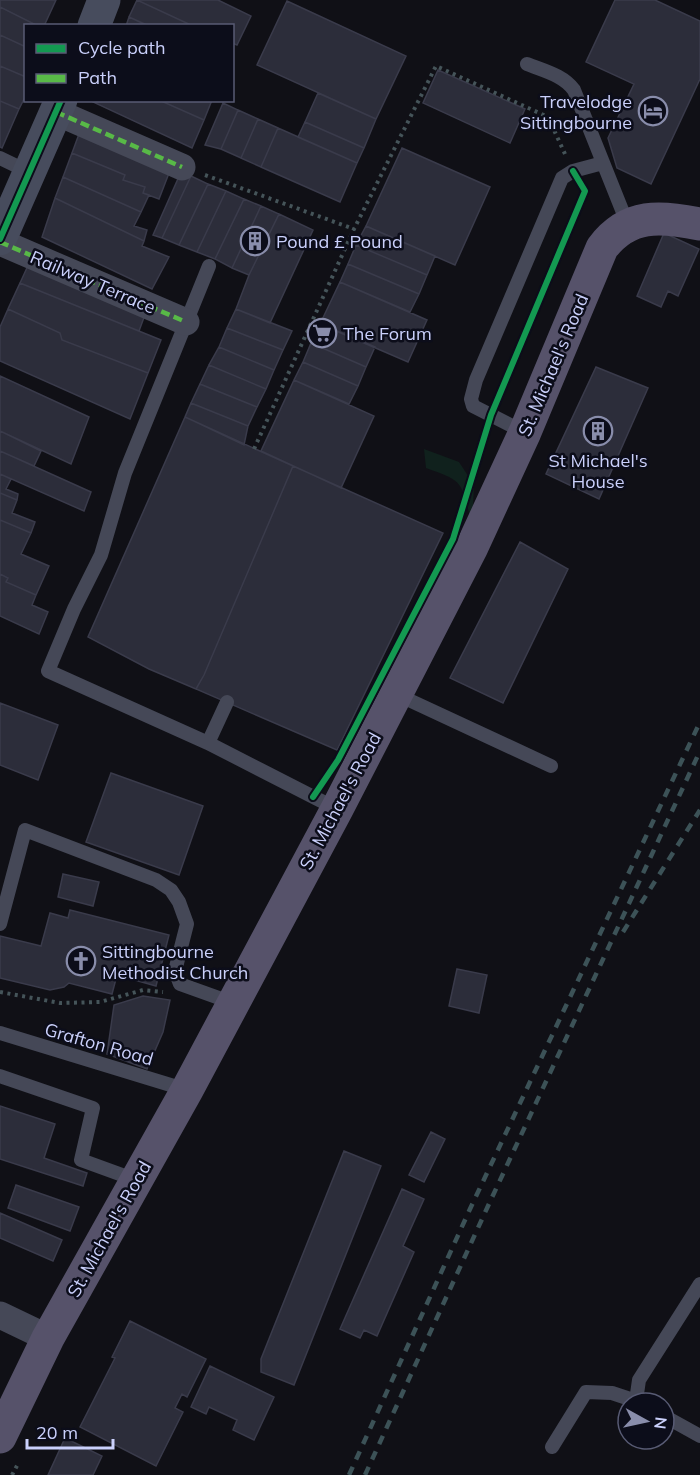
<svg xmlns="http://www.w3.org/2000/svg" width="700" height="1475" font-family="Mulish,sans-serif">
<rect width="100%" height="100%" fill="#101016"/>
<!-- green -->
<path fill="#10211d" d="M424,449l35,13 15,23 -1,21 -3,11c-9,-37 -8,-36 -44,-49z"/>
<!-- building -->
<path fill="#2c2d3a" stroke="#3a3b4b" stroke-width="1.5" d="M0,0h56l-12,26h-6l-38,-19z
M137,0h81l33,16 -14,29 -5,-2v-17h-39z
M137,0l56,26h-45l-19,-9z
M615,0h40l45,21v58l-49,105 -34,-16 -9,-30 26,-54 -48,-22z
M287,1l119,55 -30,63 -119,-54z
M0,7l38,19h-12v21l-26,-12z
M129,17l20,9h-23z
M0,35l26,12v30l-26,-11z
M0,66l26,11v18l-7,14 -19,-8z
M438,70l87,39 -15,34 -87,-40z
M318,93l58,26 -12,29 -59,-26z
M94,100h65l45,20 -12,28 -99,-46z
M159,100h53l-8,20z
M0,101l19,8 -17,39 -2,-1z
M223,103l15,7 -17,39 -16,-4z
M238,110l20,9 -17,39 -20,-9z
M258,119l20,9 -17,39 -20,-9z
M305,122l59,26 -7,15 -59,-26z
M278,128l79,35 -17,39 -79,-35z
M79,134l92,34 -12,31 -16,-6 2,-6 -22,-7 2,-5 -53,-22z
M402,148l88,39 -35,78 -89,-39z
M72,153l53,22 -2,5 22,7 -2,6 6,2 -8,17 -78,-35z
M181,172l10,4 -29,62 -9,-3z
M191,176l17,8 -29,61 -17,-7z
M63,177l78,35 -7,14 13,4 -3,11 -89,-43z
M208,184l18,7 -29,61 -18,-7z
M226,191l18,8 -29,60 -18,-7z
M55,198l89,43 -2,5 27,11 -17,32 -110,-52z
M244,199l17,7 -29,62 -17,-9z
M261,206l18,8 -30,61 -17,-7z
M279,214l34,16 -43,93 -34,-14 13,-34z
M366,226l69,30 -8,19 -71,-30z
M664,233l35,16 -21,47 -10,-5 -7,16 -24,-11z
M356,245l71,30 -8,19 -71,-30z
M31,259l115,53 -7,19 -119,-48z
M348,264l71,30 -9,18 -70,-30z
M340,282l87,38 -19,42 -88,-38z
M20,283l141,57 -13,33 -86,-33 -2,-7 -52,-24z
M8,309l52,24 2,7 86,33 -18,46 -130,-58v-34z
M236,309l56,22 -9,19 -56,-22z
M320,324l55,23 -9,20 -55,-24z
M227,328l56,22 -9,20 -55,-23z
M311,343l55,24 -8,19 -55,-24z
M219,347l55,23 -8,19 -57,-24z
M303,362l55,24 -9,18 -55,-24z
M209,365l57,24 -9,18 -57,-23z
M596,367l52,21 -49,111 -53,-25z
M0,376l89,41 -18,47 -71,-33z
M294,380l80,36 -33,72 -80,-37z
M200,384l57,23 -9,19 -57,-23z
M191,403l57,23 -4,19 -59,-28z
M185,417l108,49 -89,209 -8,14 -47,-20 -61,-32z
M0,431l41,20 -7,15 -34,-15z
M0,451l91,41 -7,19 -84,-37z
M293,466l150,67 -106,217 -141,-61 8,-14z
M0,474l11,5 -5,10 12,5 -1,6 -17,-7z
M0,493l17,7 -5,13 23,9 -4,11 -31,-13z
M0,520l31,13 -10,21 28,12 -13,29 -30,-13 2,-4 -8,-4z
M520,542l48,27 -65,134 -53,-25z
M0,574l8,4 -2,4 30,13 -4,10 16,7 -9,22 -39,-18z
M0,703l58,22 -20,55 -38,-15z
M111,773l92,33 -24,69 -93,-33z
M63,874l36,8 -6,24 -35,-9z
M70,910l99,25 -13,51 -39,-11 -5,19 -43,-11 -5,4 -14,3 -50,-12v-42l41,10 9,-33 18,5z
M457,969l30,6 -8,38 -30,-7z
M143,996l27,4 -7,32 -16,37 -40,-15 7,-49z
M0,1106l55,18 -11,34 43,15 -4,13 -83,-27z
M431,1132l14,7 -21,43 -15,-7z
M344,1151l37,15 -87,219 -33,-13v-13z
M16,1185l63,22 -9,24 -62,-23z
M402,1189l22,10 -21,47 11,6 -37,84 -13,-6 -4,8 -20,-9z
M0,1213l62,27 -9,21 -53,-23z
M130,1321l76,38 -19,38 -5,-3 -7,14 8,4 -27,54 -76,-39 35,-69 -3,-1z
M210,1366l64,31 -20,43 -21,-10 4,-10 -28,-13 -3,7 -15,-7z
M65,1438l37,18 -9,19h-45z"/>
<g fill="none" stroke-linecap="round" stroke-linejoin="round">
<!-- path -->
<path stroke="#455459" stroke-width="4" stroke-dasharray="3 4.5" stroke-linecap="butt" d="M205,175l149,54
M254,449l100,-220 82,-163 112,51 17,37
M0,992l60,11 40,-1 43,-12 20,2
M12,1475l7,-13"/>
<!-- lane -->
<path stroke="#454857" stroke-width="14" d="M527,64c17,7 36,11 47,26l54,135
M0,158l29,14
M209,266l-84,207 -24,82 -27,54 -26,62 160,72 129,66
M524,432l-51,-26 -2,-7 5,-19 86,-202 11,-7 30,-8
M396,694l155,72
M208,743l19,-41
M0,924l25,-94 131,50 15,10 8,12 8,22 -12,47 5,13 53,19
M0,1033l187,57
M0,1076l93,32 -12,52 55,20
M640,1403l-4,-2 3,-21 61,-96
M664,1416l36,20
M552,1447l34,-55 26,1 24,8"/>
<!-- street -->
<path stroke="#454857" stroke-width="27" d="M56,112l126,55
M0,242l186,80
M0,1315l48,23"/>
<!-- secondary -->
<path stroke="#474c5d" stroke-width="33" d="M94,26l10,-26
M0,239l61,-139"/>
<!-- primary -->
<path stroke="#56526a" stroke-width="33" d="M0,1437l48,-99 139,-248 150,-281 134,-260 54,-117 77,-184c26,-35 59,-32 98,-24"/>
<!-- rail -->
<path stroke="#3c5257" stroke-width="4.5" stroke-dasharray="9 8" stroke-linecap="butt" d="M623,932l77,-122
M349,1475l121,-266 230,-487
M365,1475l123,-269 212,-455"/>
<!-- quiet -->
<path stroke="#58b947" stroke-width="4.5" stroke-dasharray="9 4.5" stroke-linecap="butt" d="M56,112l126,55
M0,242l186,80"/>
<!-- cycleway casing -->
<g stroke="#0c0d1a" stroke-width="10">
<path id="cycleway" d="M0,239l61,-139
M313,797l25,-37 115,-221 38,-124 94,-224 -12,-20"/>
</g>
<!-- cycleway -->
<use href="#cycleway" stroke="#139951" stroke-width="6"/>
</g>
<!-- icons -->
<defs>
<g id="hotel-ring" transform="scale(1.5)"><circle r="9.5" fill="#0c0d1a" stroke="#898dab" stroke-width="1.5"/><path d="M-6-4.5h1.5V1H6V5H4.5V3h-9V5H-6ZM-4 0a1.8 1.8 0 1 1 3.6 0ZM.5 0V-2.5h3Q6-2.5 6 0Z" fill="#898dab"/></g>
<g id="building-ring" transform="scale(1.5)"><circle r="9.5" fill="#0c0d1a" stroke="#898dab" stroke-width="1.5"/><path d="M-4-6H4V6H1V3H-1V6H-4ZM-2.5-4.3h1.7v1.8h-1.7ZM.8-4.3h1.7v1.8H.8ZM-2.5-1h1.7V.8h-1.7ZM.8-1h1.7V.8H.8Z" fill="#898dab"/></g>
<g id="supermarket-ring" transform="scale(1.5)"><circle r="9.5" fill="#0c0d1a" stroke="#898dab" stroke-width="1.5"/><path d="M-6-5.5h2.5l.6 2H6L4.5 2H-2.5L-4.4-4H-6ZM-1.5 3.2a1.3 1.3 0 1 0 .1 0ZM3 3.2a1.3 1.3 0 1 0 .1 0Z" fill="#898dab"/></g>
<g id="church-ring" transform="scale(1.5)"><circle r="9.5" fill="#0c0d1a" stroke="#898dab" stroke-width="1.5"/><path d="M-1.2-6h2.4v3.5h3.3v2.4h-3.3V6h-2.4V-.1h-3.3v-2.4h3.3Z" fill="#898dab"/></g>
</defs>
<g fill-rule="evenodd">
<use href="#hotel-ring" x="653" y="111"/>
<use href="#building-ring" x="255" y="241"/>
<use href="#supermarket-ring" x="322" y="333"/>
<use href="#building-ring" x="598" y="431"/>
<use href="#church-ring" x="81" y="961"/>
</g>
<g text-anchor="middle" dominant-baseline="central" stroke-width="5" stroke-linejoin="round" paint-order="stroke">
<!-- poi labels -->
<g font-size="18" fill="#cad0fb" stroke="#0c0d1a" text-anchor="start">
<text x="632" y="101" text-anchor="end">Travelodge<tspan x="632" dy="21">Sittingbourne</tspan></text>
<text x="276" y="241">Pound £ Pound</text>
<text x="343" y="333">The Forum</text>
<text x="598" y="460" text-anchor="middle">St Michael's<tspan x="598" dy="21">House</tspan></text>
<text x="102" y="951">Sittingbourne<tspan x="102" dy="21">Methodist Church</tspan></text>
</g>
<!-- street labels -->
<g font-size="18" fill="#cad0fb" stroke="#0c0d1a">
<text transform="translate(93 282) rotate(23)">Railway Terrace</text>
<text transform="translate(553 365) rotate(-67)">St. Michael's Road</text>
<text transform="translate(340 801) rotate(-62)">St. Michael's Road</text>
<text transform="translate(99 1044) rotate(16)">Grafton Road</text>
<text transform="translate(109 1229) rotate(-61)">St. Michael's Road</text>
</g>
</g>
<!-- legend -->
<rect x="24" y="24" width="210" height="78" fill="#0c0d1a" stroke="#585b74" stroke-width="1.5"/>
<rect x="36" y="44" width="30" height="9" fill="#139951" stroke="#585b74" stroke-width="1.5"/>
<text x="78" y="54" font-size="18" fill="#cad0fb">Cycle path</text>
<rect x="36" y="74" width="30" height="9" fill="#58b947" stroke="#585b74" stroke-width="1.5"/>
<text x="78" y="84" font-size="18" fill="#cad0fb">Path</text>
<!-- north arrow -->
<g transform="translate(646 1421) rotate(98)"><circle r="28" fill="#0c0d1a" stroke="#585b74" stroke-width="1.5"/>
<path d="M0-4.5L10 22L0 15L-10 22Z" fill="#898dab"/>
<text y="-9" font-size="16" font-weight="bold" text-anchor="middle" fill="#cad0fb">N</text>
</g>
<!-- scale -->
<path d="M27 1439v9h86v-9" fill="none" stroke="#cad0fb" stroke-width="3"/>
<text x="36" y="1439" font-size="18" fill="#cad0fb" stroke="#0c0d1a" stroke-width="4.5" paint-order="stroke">20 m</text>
</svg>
